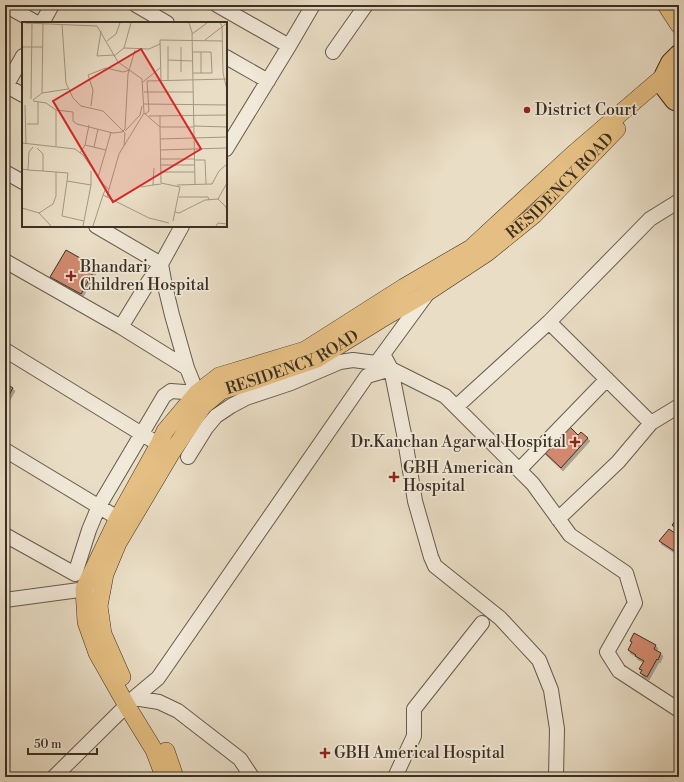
<svg xmlns="http://www.w3.org/2000/svg" width="684" height="782" font-family="'Libre Bodoni',serif">
<defs>
<filter id="shadow"><feDropShadow dx="2" dy="3" stdDeviation="0" flood-color="#0004"/></filter>
</defs>
<rect width="100%" height="100%" fill="#e9ddc5"/>
<filter id="stains"><feTurbulence type="fractalNoise" baseFrequency=".005" numOctaves="4"/><feColorMatrix values="0 0 0 0 .2 0 0 0 0 .09 0 0 0 0 .02 0 0 0 .5 -.17"/></filter>
<radialGradient id="worn" r=".72"><stop offset=".6" stop-color="#630" stop-opacity="0"/><stop offset="1" stop-color="#630" stop-opacity=".3"/></radialGradient>
<!-- building -->
<path fill="#d0896e" stroke="#3a3023" filter="url(#shadow)" d="M66,250l30,17 -15,27 -31,-17z
M5,383l8,5 -8,14z
M567,424l11,11 3,-3 7,6 -27,30 -19,-18z
M679,516v15l-7,-6z
M669,529l10,7v18l-20,-13z
M634,633l22,12 -2,4 7,4 -3,7 -1,-1 -10,18 -7,-4 2,-3 -3,-1 5,-8 -9,-5 1,-1 -8,-5 4,-8 -2,-1z"/>
<g fill="none" stroke-linecap="round" stroke-linejoin="round">
<!-- minor casing -->
<g stroke="#665b4c" stroke-width="16">
<path id="minor" d="M5,5l32,18
M136,5l31,18
M217,5l72,41
M42,23l10,-18
M333,52l33,-47
M226,57l42,24
M5,85l18,10
M5,88l18,-32
M226,149l63,-103 24,-41
M5,172l18,10
M96,226l65,38 -12,17 -28,46
M182,226l-21,38 4,22 7,29 15,53 13,32
M5,261l116,66 66,41
M549,322l101,-103 29,-18
M5,350l163,100
M383,354l8,15 13,65 11,67 16,56 4,9 65,52 39,42 12,30 6,39 -1,48
M378,361l49,-67
M456,407l93,-85 102,101 28,-17
M5,450l121,73
M188,457l18,-29 10,-12 15,-10 15,-8 45,-15 49,-21 13,-2 23,3
M519,470l88,-91
M558,519l60,-57 33,-39
M5,535l70,39 14,-44 10,-24 65,-110 7,-5 26,2
M5,600l89,-12
M134,698l25,4 19,9 62,48 12,18
M54,777l80,-79 24,-20 209,-302 24,-7 54,27 88,88 37,51 56,38 9,30 -28,49 12,19 60,39
M395,777l19,-41v-27l68,-86"/>
</g>
<!-- major casing -->
<g stroke="#3a3023" stroke-width="18">
<g id="major">
<path d="M666,5l13,20"/>
<path id="s1" d="M122,677l-19,-43 -4,-28 6,-32 13,-31 54,-91 31,-46 18,-15 35,-11 61,-21 63,-39 48,-28 59,-39 47,-38 83,-86"/>
<path d="M166,751l9,26"/>
<path d="M162,777v-6l-8,-21 -27,-44 -30,-53 -11,-31 -2,-33 34,-71 41,-74 6,-13 32,-38 22,-17 86,-26 99,-63 67,-39 101,-93 93,-80"/>
</g>
</g>
<!-- highway casing -->
<g stroke="#3a3023" stroke-width="22">
<path id="highway" d="M678,101l-3,-1 -10,-13v-12l6,-12 8,-8"/>
</g>
<!-- minor -->
<use href="#minor" stroke="#f1e9d9" stroke-width="14"/>
<!-- major -->
<use href="#major" stroke="#e4be82" stroke-width="17"/>
<!-- highway -->
<use href="#highway" stroke="#e4be82" stroke-width="20"/>
</g>
<!-- markers -->
<g fill="#8f2418" stroke="#f1e9d9" stroke-width="1.5">
<circle cx="527" cy="110" r="4"/>
<path d="M69 270h4v4h4v4h-4v4h-4v-4h-4v-4h4z"/>
<path d="M573 436h4v4h4v4h-4v4h-4v-4h-4v-4h4z"/>
<path d="M392 471h4v4h4v4h-4v4h-4v-4h-4v-4h4z"/>
<path d="M323 747h4v4h4v4h-4v4h-4v-4h-4v-4h4z"/>
</g>
<g text-anchor="middle" dominant-baseline="central" stroke-width="3.5" stroke-linejoin="round" paint-order="stroke">
<!-- poi labels -->
<g font-size="16" fill="#3a3023" stroke="#f1e9d9" text-anchor="start">
<text x="535" y="110">District Court</text>
<text x="80" y="267">Bhandari<tspan x="80" dy="18">Children Hospital</tspan></text>
<text x="566" y="442" text-anchor="end">Dr.Kanchan Agarwal Hospital</text>
<text x="403" y="468">GBH American<tspan x="403" dy="18">Hospital</tspan></text>
<text x="334" y="753">GBH Americal Hospital</text>
</g>
<!-- street labels -->
<g font-size="16" fill="#3a3023" stroke="#f1e9d9">
<text stroke="none"><textPath href="#s1" startOffset="727">RESIDENCY ROAD</textPath></text>
<text stroke="none"><textPath href="#s1" startOffset="403">RESIDENCY ROAD</textPath></text>
</g>
</g>
<!-- overview -->
<g transform="translate(22 22)">
<rect width="205" height="205" fill="#e9ddc5"/>
<path fill="none" stroke="#9eb8c0" stroke-width="2" d="M205,37v14"/>
<path fill="none" stroke="#a39884" stroke-width="1" d="M3,1l72,3 21,36 24,17 2,34 -25,41 -10,35M167,1l3,9 3,152M198,1l2,3 1,47 4,17M40,2l4,59 7,15 8,8 22,5 22,22M79,9l-4,25 17,-1M170,12l15,-11M183,18l22,-17M85,19l9,-7 4,-11M146,24v35M0,25h21M102,26l25,1 11,-5M170,30h19l1,21h-19M92,34l10,-8 7,-25M146,38l25,1M159,50v-25M179,51v-21M139,59l-1,-41 63,1M121,60l18,-15M122,70h49M20,71l26,-4M9,77l1,-75M11,78l9,-7 1,-70M11,79l13,2 10,7v36M122,82l83,1M3,83l1,39M69,84l2,-16 -5,-15 18,-7 17,4 7,-2M34,88l17,2v9l4,3 36,9 9,-1 3,-3 3,-55 7,-24M122,91l16,14 1,56 19,4 -7,34M123,92l4,-3 -2,-30 80,-2M127,94l78,-1M138,94v11h33M5,102h11v-22M171,104l34,1M103,109l15,-16 2,-9M138,117l67,-2M0,121l53,6 8,6 20,29 6,5 -2,8 -4,-2 3,-7M63,123l4,-20M102,123l1,-12M72,125l4,-18M138,128l67,-2M58,131l5,-8 21,5 5,-18M138,137h34M172,138h11l1,24M138,143h34M132,146l-1,17 8,-1M0,147l6,1 1,-18 4,-5M6,148l15,1v-17l-6,-6M21,149l25,2 -1,8 24,4v-14M138,150h34M76,155l8,-27M45,159l-5,35 22,5M155,163l35,-1 7,-13 8,-7M119,165l12,-2M85,175l42,21 20,5M157,175h29l1,3M196,177l8,8 1,5M0,186l17,5 12,13M153,190l4,1 26,-13 13,-1 9,-16M17,191l14,-9 3,-8v-24M61,204l8,-41M71,204l10,-31M194,204l2,-3 9,1"/>
<path fill="#d62828" fill-opacity="0.15" stroke="#d62828" stroke-width="2" d="M119,27l60,100 -88,53 -60,-101z"/>
<rect width="205" height="205" fill="none" stroke="#3a3023" stroke-width="2"/>
</g>
<!-- margin -->
<rect width="684" height="782" fill="none" stroke="#e9ddc5" stroke-width="20"/>
<rect x="6" y="6" width="672" height="770" fill="none" stroke="#3a3023" stroke-width="2"/>
<rect x="10" y="10" width="664" height="762" fill="none" stroke="#3a3023"/>
<!-- scale -->
<path d="M28 748v6h69v-6" fill="none" stroke="#3a3023" stroke-width="2"/>
<text x="34" y="748" font-size="12" fill="#3a3023" stroke="#f1e9d9" stroke-width="3" paint-order="stroke">50 m</text>
<rect width="100%" height="100%" filter="url(#stains)"/>
<rect width="100%" height="100%" fill="url(#worn)"/>
</svg>
